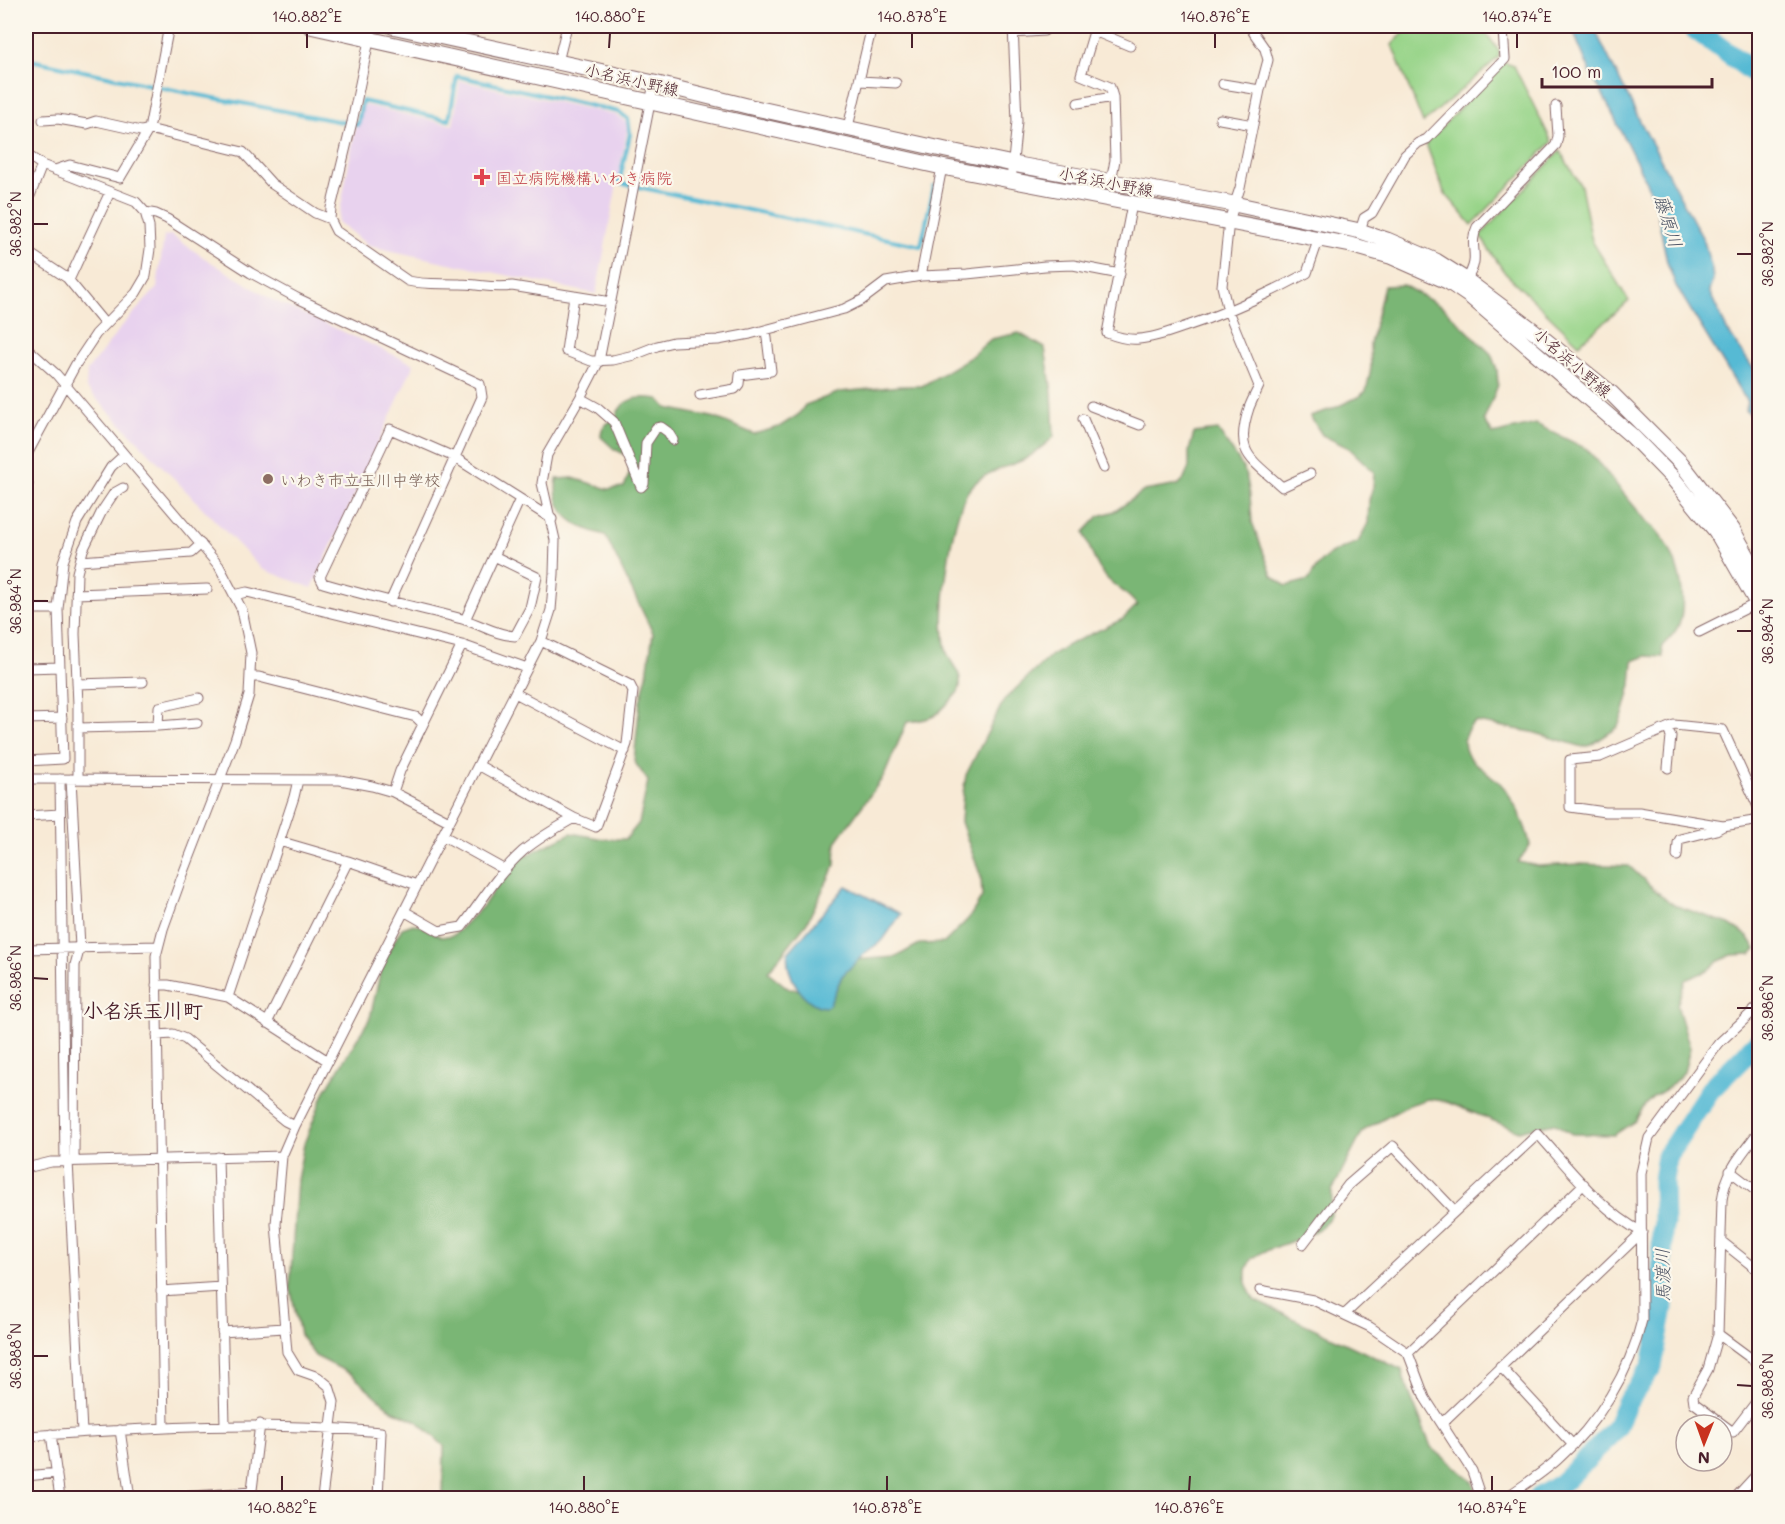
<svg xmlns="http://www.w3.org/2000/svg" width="1785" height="1524" font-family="Mali,'Klee One',sans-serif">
<rect width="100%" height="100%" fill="#fbf7ec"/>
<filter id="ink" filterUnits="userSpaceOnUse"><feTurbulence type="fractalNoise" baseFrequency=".0167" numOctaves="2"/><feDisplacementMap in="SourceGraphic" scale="12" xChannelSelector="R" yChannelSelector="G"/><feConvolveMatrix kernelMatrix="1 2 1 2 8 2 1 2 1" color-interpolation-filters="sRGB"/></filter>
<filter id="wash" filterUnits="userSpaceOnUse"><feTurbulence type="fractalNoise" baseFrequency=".008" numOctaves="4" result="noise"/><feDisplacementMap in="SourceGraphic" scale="24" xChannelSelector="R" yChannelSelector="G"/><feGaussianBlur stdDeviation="1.35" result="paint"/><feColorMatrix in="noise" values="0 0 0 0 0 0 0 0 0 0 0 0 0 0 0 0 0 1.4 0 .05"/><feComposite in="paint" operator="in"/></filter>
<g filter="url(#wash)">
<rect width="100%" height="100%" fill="#f8ead6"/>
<!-- built -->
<path fill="#e8d2ee" d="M460,81l156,34 10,7 1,9 -31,163 -227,-48 -31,-24 17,-92 9,-25 89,20z
M171,235l35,24 65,40 143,65 -102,224 -50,-19 -176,-181 1,-17 35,-45 35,-38 7,-52z"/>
<!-- green -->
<path fill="#98d489" stroke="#717a5a" stroke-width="1.5" d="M1410,26h71l18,25v6l-76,66 -31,-78z
M1503,62l11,4 38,76 -80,83 -28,-33 -18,-48z
M1560,151l21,35 11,55 37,60 -50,43 -74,-71 -25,-37z"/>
<!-- forest -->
<path fill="#7ab675" stroke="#626a50" stroke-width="1.5" d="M1403,285l41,23 47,46 6,16 1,15 -14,35 9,14 43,-10 51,25 61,74c26,18 42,71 31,101 -3,9 -11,16 -17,22l1,11 -17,-1 -13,5 -2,24 -8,30 -6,13 -26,17 -8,2 -51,-15 -56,-10c-11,6 -15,20 -9,32 5,9 24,21 32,28 13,13 28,45 31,63l-12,17 20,4 41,-2 50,2 27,25 18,14 55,19 19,12 8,13 -5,5 -19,1 -15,7 -10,9 -22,9 -8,25 13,43 -6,24 -16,16 -15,9 -9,9 -9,15 -21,14 -42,-1 -18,-11 -35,8 -75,-30 -16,-2 -19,6 -22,12 -24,14 -31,60 -1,24 -9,12 -16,9 -43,16 -12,7 -5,11v13l8,17 148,70 1,7 28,70 40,33 10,18h-1038l1,-52 -27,-25 -25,-11 -41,-36 -36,-18 -15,-21 -10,-49 7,-106 7,-36 21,-53 45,-73 13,-58 19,-32 11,-4 9,2 19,11 13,-2 30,-30 15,-23 18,-22 54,-27 33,6h22l13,-16 9,-42 -14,-20 6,-59 7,-27 6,-42 -48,-98c-30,-7 -54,-23 -48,-56l16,-1 35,11 16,-2 6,-15 -2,-16 -14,-7 -13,-12c0,-12 5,-12 13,-18 5,-4 2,-4 5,-9 9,-15 26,-13 40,-11l8,9 49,10 38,16 25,-7 19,-12 7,-10 35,-13 60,-6h22l47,-28 22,-19 28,-6 26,15 7,44 2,45c-9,7 -19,17 -29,22 -20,10 -46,13 -58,34 -17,30 -29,122 -21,156 3,16 19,23 13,41 -2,5 -21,24 -25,26 -8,4 -19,5 -27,6l-23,54 -48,66 -1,23 -28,57 -39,50 21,17 25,1 37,-30 45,-3 23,-13 25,-1 25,-25 13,-21 -1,-20 -20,-55 2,-29 3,-18 38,-75 47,-45 21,-12 51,-24 14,-14c-9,-11 -15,-14 -25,-22 -15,-12 -22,-34 -28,-51l15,-16 16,-5 29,-20 34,-6 6,-6 5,-12v-16l5,-18 24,-3 21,31 7,13 4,21 2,27 20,53 14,11 23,-6c12,-26 25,-28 49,-38l10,-19 1,-23 4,-13 1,-15 -25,-24 -27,-13 -12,-19 22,-7 26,-12 8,-6 5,-23 -1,-24 14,-58z"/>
<!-- water -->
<path fill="#56bad4" stroke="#506c80" stroke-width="1.5" d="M1571,26h22l47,95 64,120 8,29 1,10 -4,11 18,39 32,47v43l-13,-9 1,-9 -71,-116 -9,-24 -11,-57 -5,-13 -50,-101 -7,-10z
M846,886l55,28 -18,26 -18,13 -23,23 -12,28 -4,3c-21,0 -42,-33 -38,-54z"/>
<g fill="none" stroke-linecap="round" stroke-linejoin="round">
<!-- stream -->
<path stroke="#56bad4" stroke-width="4" d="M26,59l167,35 165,31 4,-24 87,19 8,-44 162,36 9,7 2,15 -11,49 302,63 13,-60"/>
<!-- river -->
<path stroke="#56bad4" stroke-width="21" d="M1691,26l69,51
M1538,1498l23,-14 33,-32 22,-24 10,-24 26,-38 11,-59 -1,-75 2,-8 -1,-44 4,-24 43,-66 50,-50"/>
</g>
</g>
<g filter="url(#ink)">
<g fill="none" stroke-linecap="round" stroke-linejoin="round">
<!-- street casing -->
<g stroke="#876667" stroke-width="11">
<path id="street" d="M169,26l-20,103 94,23 29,32 43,29 15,6
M372,26l-20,96 -21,86 -1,11 6,12 72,50c17,4 34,2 52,3 18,0 33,5 52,2l99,16
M1249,26l16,23 3,11 -8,30 -20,98 -11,33 -7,65 6,25 31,75c-3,7 -7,14 -10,22 -15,45 1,50 33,79l28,-13
M1013,33l31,-2
M558,62l9,-36
M860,81l36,2
M1223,84l37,6
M1078,103l35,-6
M1220,119l33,6
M43,120l15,-1 29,5 9,-3 45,10 8,-2
M848,127l24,-101
M26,154l16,11 94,37 9,10 4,14 1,23 -4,27 -10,17 -40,41 -20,30 -50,92
M55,170l15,-5 50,13 29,-49
M1011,181l6,-60 -4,-95
M1111,182l4,-22 -2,-63 -3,-10 -29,-12 12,-40 6,-2 31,13
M1132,204l-25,129c10,4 22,7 32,6 15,-1 31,-7 45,-12 43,-14 84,-33 123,-54l12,-35
M26,206l16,-41
M145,212l11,2 11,5 84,54 46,25 183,86 2,13 -92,205
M1360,231l4,-13 8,-5 33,-58 13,-12 9,-4 78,-80 -2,-29
M26,251l41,27 38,46
M921,276l21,-109
M69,280l41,-88
M1466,280c17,-24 1,-32 11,-53l79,-82 2,-9 -2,-30
M574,296l-8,55 25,10 22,-1 21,-5 23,-9 16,-4 45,-2 32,-6 94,-25 18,-9 24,-18 35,-6 46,-2 78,-8 28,-1 47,9
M26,347l30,27 163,192 23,44 9,43 -2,42 -14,45 -55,142 -17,47 -7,27 8,471
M700,395l35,-6 4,-5 1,-9 31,-4 -5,-41
M580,398l18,10 16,14 27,65 3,-3 2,-41 10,-15 5,-1 7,5 5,8
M1091,406l49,19
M1083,419l21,49
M26,489l2,-5
M494,556l43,21 -7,31 -15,28c-19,-1 -35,-12 -53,-17 -46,-12 -92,-22 -139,-36l-3,-6 70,-148 64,28 98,62
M80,561l111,-8 10,-9
M76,594l131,-5
M234,595l13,-3 215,53 65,23
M26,609h32
M465,620l55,-121
M1699,632l58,-29
M541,641l89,44 3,6 -6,53 -31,83 -22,-9
M26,668l34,-1
M250,677h9l157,40 7,7
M77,684l66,-2
M515,693l110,58
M26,719l36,-1
M158,726l1,-19 40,-9
M78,728l80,-2 39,-3
M1667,728l4,8 -3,32
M26,761l37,-2 -5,-150 5,-47 14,-40 34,-55 13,-12
M26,779l314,1 32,6 21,6 56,29
M60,779l5,383
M71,779l9,168 -5,18 -1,196
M78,779v-74l-3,-71 2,-61 6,-23 19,-39 12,-18 9,-5
M393,792l7,-21 62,-126
M1760,811l-37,-81 -49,-5 -74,32 -30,3v47l35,5h34l84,14 37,-6
M26,816l34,-2
M442,835l63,35
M279,841l69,20 69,24
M1677,856l1,-13 2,-4 36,-9 7,-4
M404,911l35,20 23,-4c19,-25 37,-55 61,-76 16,-13 33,-23 51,-33l-96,-53
M26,949l132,-3
M156,985h12l60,12 100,64
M228,997l66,-200 4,-17
M267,1023l81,-162
M157,1035l16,-1 12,5 100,82 10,5
M1760,1130c-18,24 -34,40 -38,70l-4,134 42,31
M218,1157l7,267
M68,1161l14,271
M26,1168l25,-6 231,-6
M1730,1171l30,23
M1721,1241l39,31
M1303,1244l45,-59 45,-39 62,65
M1260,1290l53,10 57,27 38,26 17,45 47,73 9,27
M161,1291l60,-4
M1345,1314l193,-180c30,33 64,78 104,98l-200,191
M222,1332l62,-4
M1718,1334l-10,35 -15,27 1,7 39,29 27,-35
M1408,1353l176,-169
M1500,1366l73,79
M120,1430l10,68
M51,1434l9,64
M26,1436c121,-8 234,-16 355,-4l-3,66
M26,1476l31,-3
M163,1498l89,-6
M251,1498l9,-74
M322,1498l12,-96 -5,-16 -11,-9 -20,-7 -11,-18 -11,-128 6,-68 13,-30 246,-485 10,-31 3,-36 1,-34 -13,-57 5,-28 33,-57 19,-37 55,-278
M1505,1498c18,-12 36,-24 52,-38 41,-36 73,-88 85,-140l-1,-147 8,-35 70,-95 41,-38
M1735,1498l25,-27"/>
</g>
<!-- primary casing -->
<g stroke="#876667" stroke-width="17">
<path id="primary" d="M310,26l632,141 409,78 39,11 59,26 22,15 161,139 39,40 45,55 44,77
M392,26l262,57 97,24 195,43 67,14 221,40 126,27 27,9 49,21 30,19 68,51 77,62 70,70 51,66 28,50"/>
</g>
<!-- street -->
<use href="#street" stroke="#fff" stroke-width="9"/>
<!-- primary -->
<use href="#primary" stroke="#fff" stroke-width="15"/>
</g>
</g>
<!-- ticks -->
<path fill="none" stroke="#4a1f2b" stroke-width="2" d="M307,48v-15M609,48l1,-15M912,48v-15M1215,48v-15M1517,48v-15M33,224h15M1737,254h15M33,601h15M1737,631h15M33,978l15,1M1737,1008h15M33,1356h15M1737,1385l15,1M282,1491v-15M584,1491v-15M887,1491v-15M1189,1491l1,-15M1492,1491v-15"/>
<!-- markers -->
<path fill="#e0444e" stroke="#fbf7ec" stroke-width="2" d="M479 168h6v6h6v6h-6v6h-6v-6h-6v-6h6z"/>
<circle fill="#8d6e63" stroke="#fbf7ec" stroke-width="2" cx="268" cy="479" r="6"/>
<g text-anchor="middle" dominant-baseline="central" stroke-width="4.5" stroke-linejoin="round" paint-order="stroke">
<!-- street labels -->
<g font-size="16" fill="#4a1f2b" stroke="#fbf7ec">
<text transform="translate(632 79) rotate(13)">小名浜小野線</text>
<text transform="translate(1106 181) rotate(11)">小名浜小野線</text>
<text transform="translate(1573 362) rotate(41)">小名浜小野線</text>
</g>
<!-- health labels -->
<g font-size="16" fill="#be3a42" stroke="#fbf7ec" text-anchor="start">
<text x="496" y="177">国立病院機構いわき病院</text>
</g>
<!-- education labels -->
<g font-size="16" fill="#785e54" stroke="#fbf7ec" text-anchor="start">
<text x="280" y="479">いわき市立玉川中学校</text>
</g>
<!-- water labels -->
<g font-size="18" font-style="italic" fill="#4e5566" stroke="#fbf7ec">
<text transform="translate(1669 221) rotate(73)">藤原川</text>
<text transform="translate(1662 1275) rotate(-91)">馬渡川</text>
</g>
<!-- quarter labels -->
<g font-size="20" font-weight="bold" fill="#4a1f2b" stroke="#fbf7ec">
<text x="143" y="1010">小名浜玉川町</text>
</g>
</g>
<!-- margin -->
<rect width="1785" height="1524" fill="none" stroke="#fbf7ec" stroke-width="66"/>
<!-- north arrow -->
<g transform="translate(1704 1443) rotate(181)"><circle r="28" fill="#fbf7ec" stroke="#b4a19f" stroke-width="1.5"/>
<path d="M0-4.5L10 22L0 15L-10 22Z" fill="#c8321e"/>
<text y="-9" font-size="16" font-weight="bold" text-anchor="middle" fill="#4a1f2b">N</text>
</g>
<!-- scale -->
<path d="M1542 78v9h170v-9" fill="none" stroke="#4a1f2b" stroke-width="3"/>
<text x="1551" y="78" font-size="18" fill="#4a1f2b" stroke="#fbf7ec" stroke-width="4.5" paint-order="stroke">100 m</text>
<rect x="33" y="33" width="1719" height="1458" fill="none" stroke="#4a1f2b" stroke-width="2"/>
<g font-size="15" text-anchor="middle" fill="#4a1f2b">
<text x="307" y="22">140.882°E</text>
<text x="610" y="22">140.880°E</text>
<text x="912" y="22">140.878°E</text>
<text x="1215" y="22">140.876°E</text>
<text x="1517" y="22">140.874°E</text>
<text transform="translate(16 224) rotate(-90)" y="5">36.982°N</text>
<text transform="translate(1768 254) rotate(-90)" y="5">36.982°N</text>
<text transform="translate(16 601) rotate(-90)" y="5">36.984°N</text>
<text transform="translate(1768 631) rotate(-90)" y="5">36.984°N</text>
<text transform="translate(16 978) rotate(-90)" y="5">36.986°N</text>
<text transform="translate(1768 1008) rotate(-90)" y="5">36.986°N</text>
<text transform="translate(16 1356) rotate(-90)" y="5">36.988°N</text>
<text transform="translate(1768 1386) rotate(-90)" y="5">36.988°N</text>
<text x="282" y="1513">140.882°E</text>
<text x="584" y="1513">140.880°E</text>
<text x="887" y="1513">140.878°E</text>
<text x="1189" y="1513">140.876°E</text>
<text x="1492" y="1513">140.874°E</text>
</g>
</svg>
